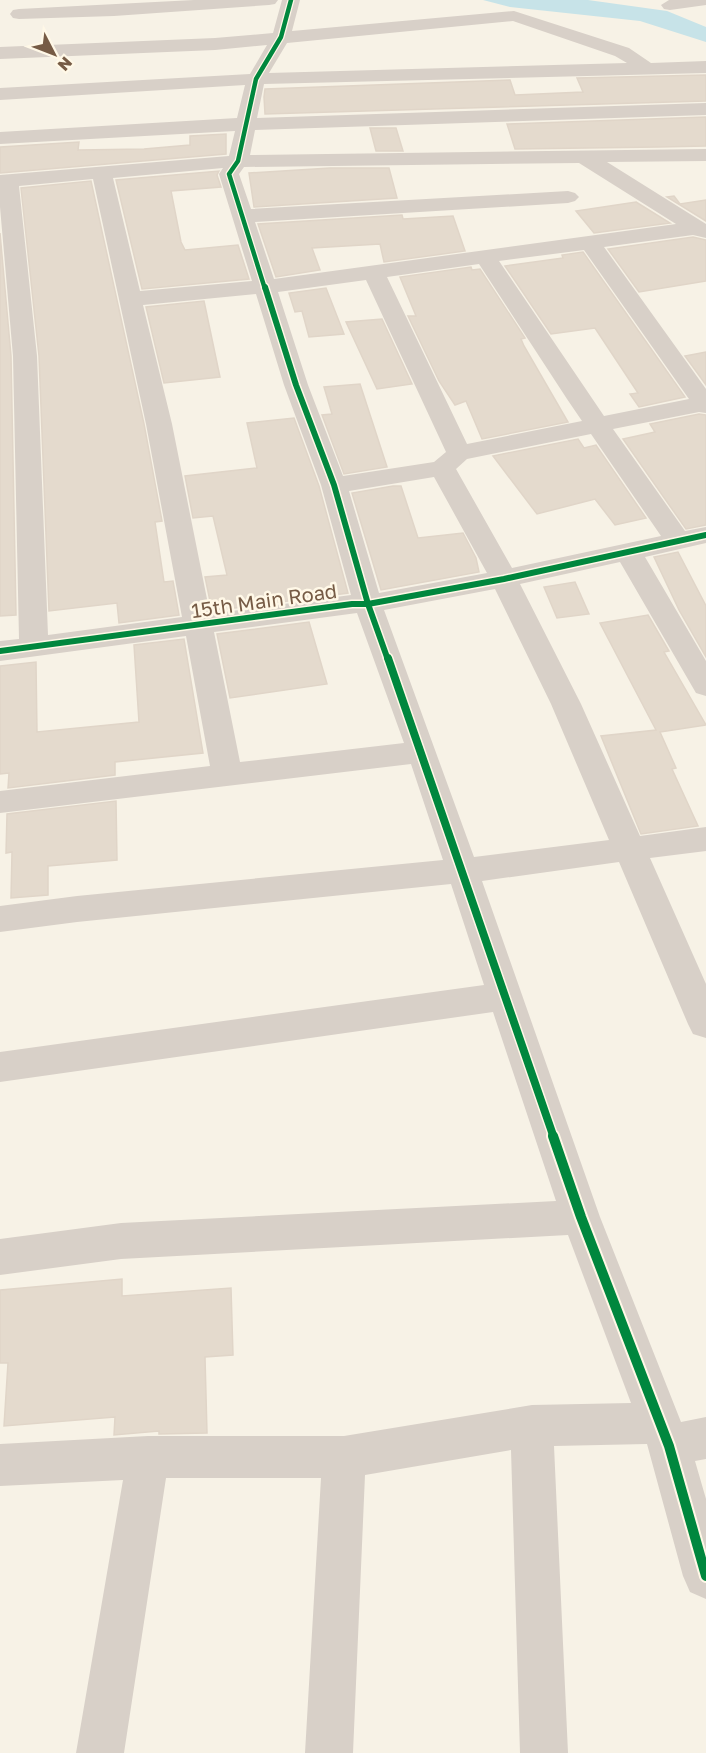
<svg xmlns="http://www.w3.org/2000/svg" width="706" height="1753" font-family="'Golos Text',sans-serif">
<rect width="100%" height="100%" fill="#f7f2e6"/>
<!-- water -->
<path fill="#c7e3e8" d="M483,0h105l79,11 39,16v15l-66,-21 -130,-14z"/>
<!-- building -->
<path fill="#e4dacd" stroke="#e0d5c8" stroke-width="1.5" d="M706,75v26l-441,13 -1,-17 1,-8 245,-9 5,15 68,-3 -6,-14z
M706,117v29l-47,1 -144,2 -8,-25z
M370,128h26l7,23h-27z
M226,134v20l-226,19v-26l79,-5 -1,8 66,-1 46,-4v-9z
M330,168h59l8,30 -143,9 -5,-34z
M219,171l-2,4 4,12 -50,4 10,51 4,8 53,-5 11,34 -107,10 -26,-109z
M91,181l53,243 18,97 -7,1 9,60 9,-1 6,34 -60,8 -2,-20 -68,8 -10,-255 -18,-168z
M674,196l6,8 26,-4v21l-39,-24z
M636,202l34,21 -76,10 -18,-22z
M402,215l1,4 50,-3 12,35 -81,11 -4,-18 -68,4 8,22 -44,7 -18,-53z
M0,233l11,123 5,259 -16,1z
M693,237l13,3v41l-67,11 -31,-43z
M583,252l102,145 -46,10 -9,-13 8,-1 -43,-65 -44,6 -46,-68 58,-8 -1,-3z
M471,267l1,3 8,-1 45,69 -4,1 3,7 44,76 -86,17 -16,-38 -11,4 -16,-24 -31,-65h8l-16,-39z
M326,288l18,46 -35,3 -7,-26 -7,1 -6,-19z
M204,301l16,76 -56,6 -18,-76z
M382,319l30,65 -35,5 -31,-67z
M706,352v33l-21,-29z
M360,384l27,83 -43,7 -22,-59 10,-1 -8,-27z
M699,414l7,1v110l-20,4 -63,-90 32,-7 -5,-8z
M294,418l25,68 29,107 -136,18 -7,-34 22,-2 -14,-59 -20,2 -8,-42 72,-8 -10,-45z
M578,439l6,9 12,-3 50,73 -31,7 -20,-26 -58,15 -44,-58z
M393,486h8l17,52 45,-5 13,25 3,14 -98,18 -29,-97z
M678,552l28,54v51l-27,-47 -25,-53z
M575,582l14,32 -32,4 -13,-31z
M648,615l21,36 -5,1 42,73 -46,7 16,36 -4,1 26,57 -57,8 -40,-98 55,-6 -56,-107z
M309,622l18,62 -97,14 -13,-64z
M184,639l19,114 -88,9v13l-107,13 1,-15 -9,1v-108l36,-4 1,70 102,-10 -5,-77z
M116,801l1,59 -69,6v29l-37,3 1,-46 -6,1 1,-39z
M122,1279v17l109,-8 2,67 -28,2 2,76 -48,1v-3l-45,4 1,-18 -111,9 4,-63h-8v-73z"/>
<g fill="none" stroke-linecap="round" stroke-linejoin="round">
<!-- minor -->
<path fill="#d8d0c8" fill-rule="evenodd" d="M194,0h84l-3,4 -6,1 -155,11 -95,3 -6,-1 -3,-4 3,-4 6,-1z
M282,0h18l-8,31 222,-20 115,37 22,15 55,-2v12l-442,11 -7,34 449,-15v12l-451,15 -5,25 456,-6v12l-99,1 99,62v14l-13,-3 -89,12 102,142v24l-7,-1 -86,17 72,102 21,-4v16l-61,14 61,104v35l-10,-3 -76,-131 -100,22 61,120 59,132 66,-9v24l-56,7 56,126v54l-13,-4 -5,-10 -69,-162 -137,19 118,336 81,205 25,-5v42l-11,2 11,38v100l-16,-7 -7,-16 -36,-132 -93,2 14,307h-48l-9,-303 -146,25 -12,278h-48l16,-275h-155l-42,275h-48l47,-273 -123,6v-42l148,-8h196l188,-31 99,-2 -63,-168 -447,24 -121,16v-36l121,-16 435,-22 -63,-189 -493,70v-30l484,-67 -33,-101 -374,38 -77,10v-26l77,-10 366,-36 -32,-96 -411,49v-22l210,-25 -24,-130 -186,25v-20l19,-2 -6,-283 -13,-149v-32l229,-19 6,-25 -235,13v-12l237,-14 8,-33 -245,15v-12l250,-14 17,-29 -52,5 -215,9v-12l215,-9 58,-5zM513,21l102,35 12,7 -358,10 18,-30zM579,163l97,61 -402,55 -19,-57 313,-19 7,-2 4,-4 -4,-4 -7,-2 -317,18 -12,-35 5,-7zM223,168l-4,6 33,107 -112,10 -27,-113zM93,179l53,245 36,193 -134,18 -11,-279 -18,-170zM584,250l105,149 -85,17 -105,-155zM479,264l88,135 15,22 -115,23 -80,-167zM366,280l80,172 -12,10 -91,14 -35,-91 -30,-93zM256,294l28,91 37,100 30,110 -141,19 -38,-190 -29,-119zM591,434l70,102 -149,32 -56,-99 11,-10zM434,477l53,96 -108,20 -30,-102zM495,589l56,115 58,136 -135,17 -90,-247zM357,613l47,130 -164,19 -26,-130z
M669,0h37v5l-36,5 -6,-1 -3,-4z"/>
<!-- cycleway-far3 casing -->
<g stroke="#fff8e7" stroke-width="7">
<path id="cycleway-far3" d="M265,289l-36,-115 9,-13 18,-82 25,-42 10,-37"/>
</g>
<!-- cycleway-far2 casing -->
<g stroke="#fff8e7" stroke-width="9">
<path id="cycleway-far2" d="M265,287l31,98 38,100 34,119 20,56
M0,651l352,-47h16l136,-25 202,-44"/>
</g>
<!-- cycleway-far1 casing -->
<g stroke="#fff8e7" stroke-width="11">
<path id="cycleway-far1" d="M388,658l166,480"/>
</g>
<!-- cycleway casing -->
<g stroke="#fff8e7" stroke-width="14">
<path id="cycleway" d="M553,1136l28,81 88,229 37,130"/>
</g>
<!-- cycleway-far3 -->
<use href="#cycleway-far3" stroke="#00873e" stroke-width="4.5"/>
<!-- cycleway-far2 -->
<use href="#cycleway-far2" stroke="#00873e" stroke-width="6"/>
<!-- cycleway-far1 -->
<use href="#cycleway-far1" stroke="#00873e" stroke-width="8"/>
<!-- cycleway -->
<use href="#cycleway" stroke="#00873e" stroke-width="10"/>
</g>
<g text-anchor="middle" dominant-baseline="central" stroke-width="5" stroke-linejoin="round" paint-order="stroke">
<!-- street labels -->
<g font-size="20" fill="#765b45" stroke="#fff8e7">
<text transform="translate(264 600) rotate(-8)">15th Main Road</text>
</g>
</g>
<!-- north arrow -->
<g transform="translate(54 54) rotate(132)" stroke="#fff8e7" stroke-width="4.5" paint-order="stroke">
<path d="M0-4.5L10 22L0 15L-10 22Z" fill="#765b45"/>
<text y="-9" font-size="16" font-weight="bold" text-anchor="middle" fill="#765b45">N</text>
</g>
</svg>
